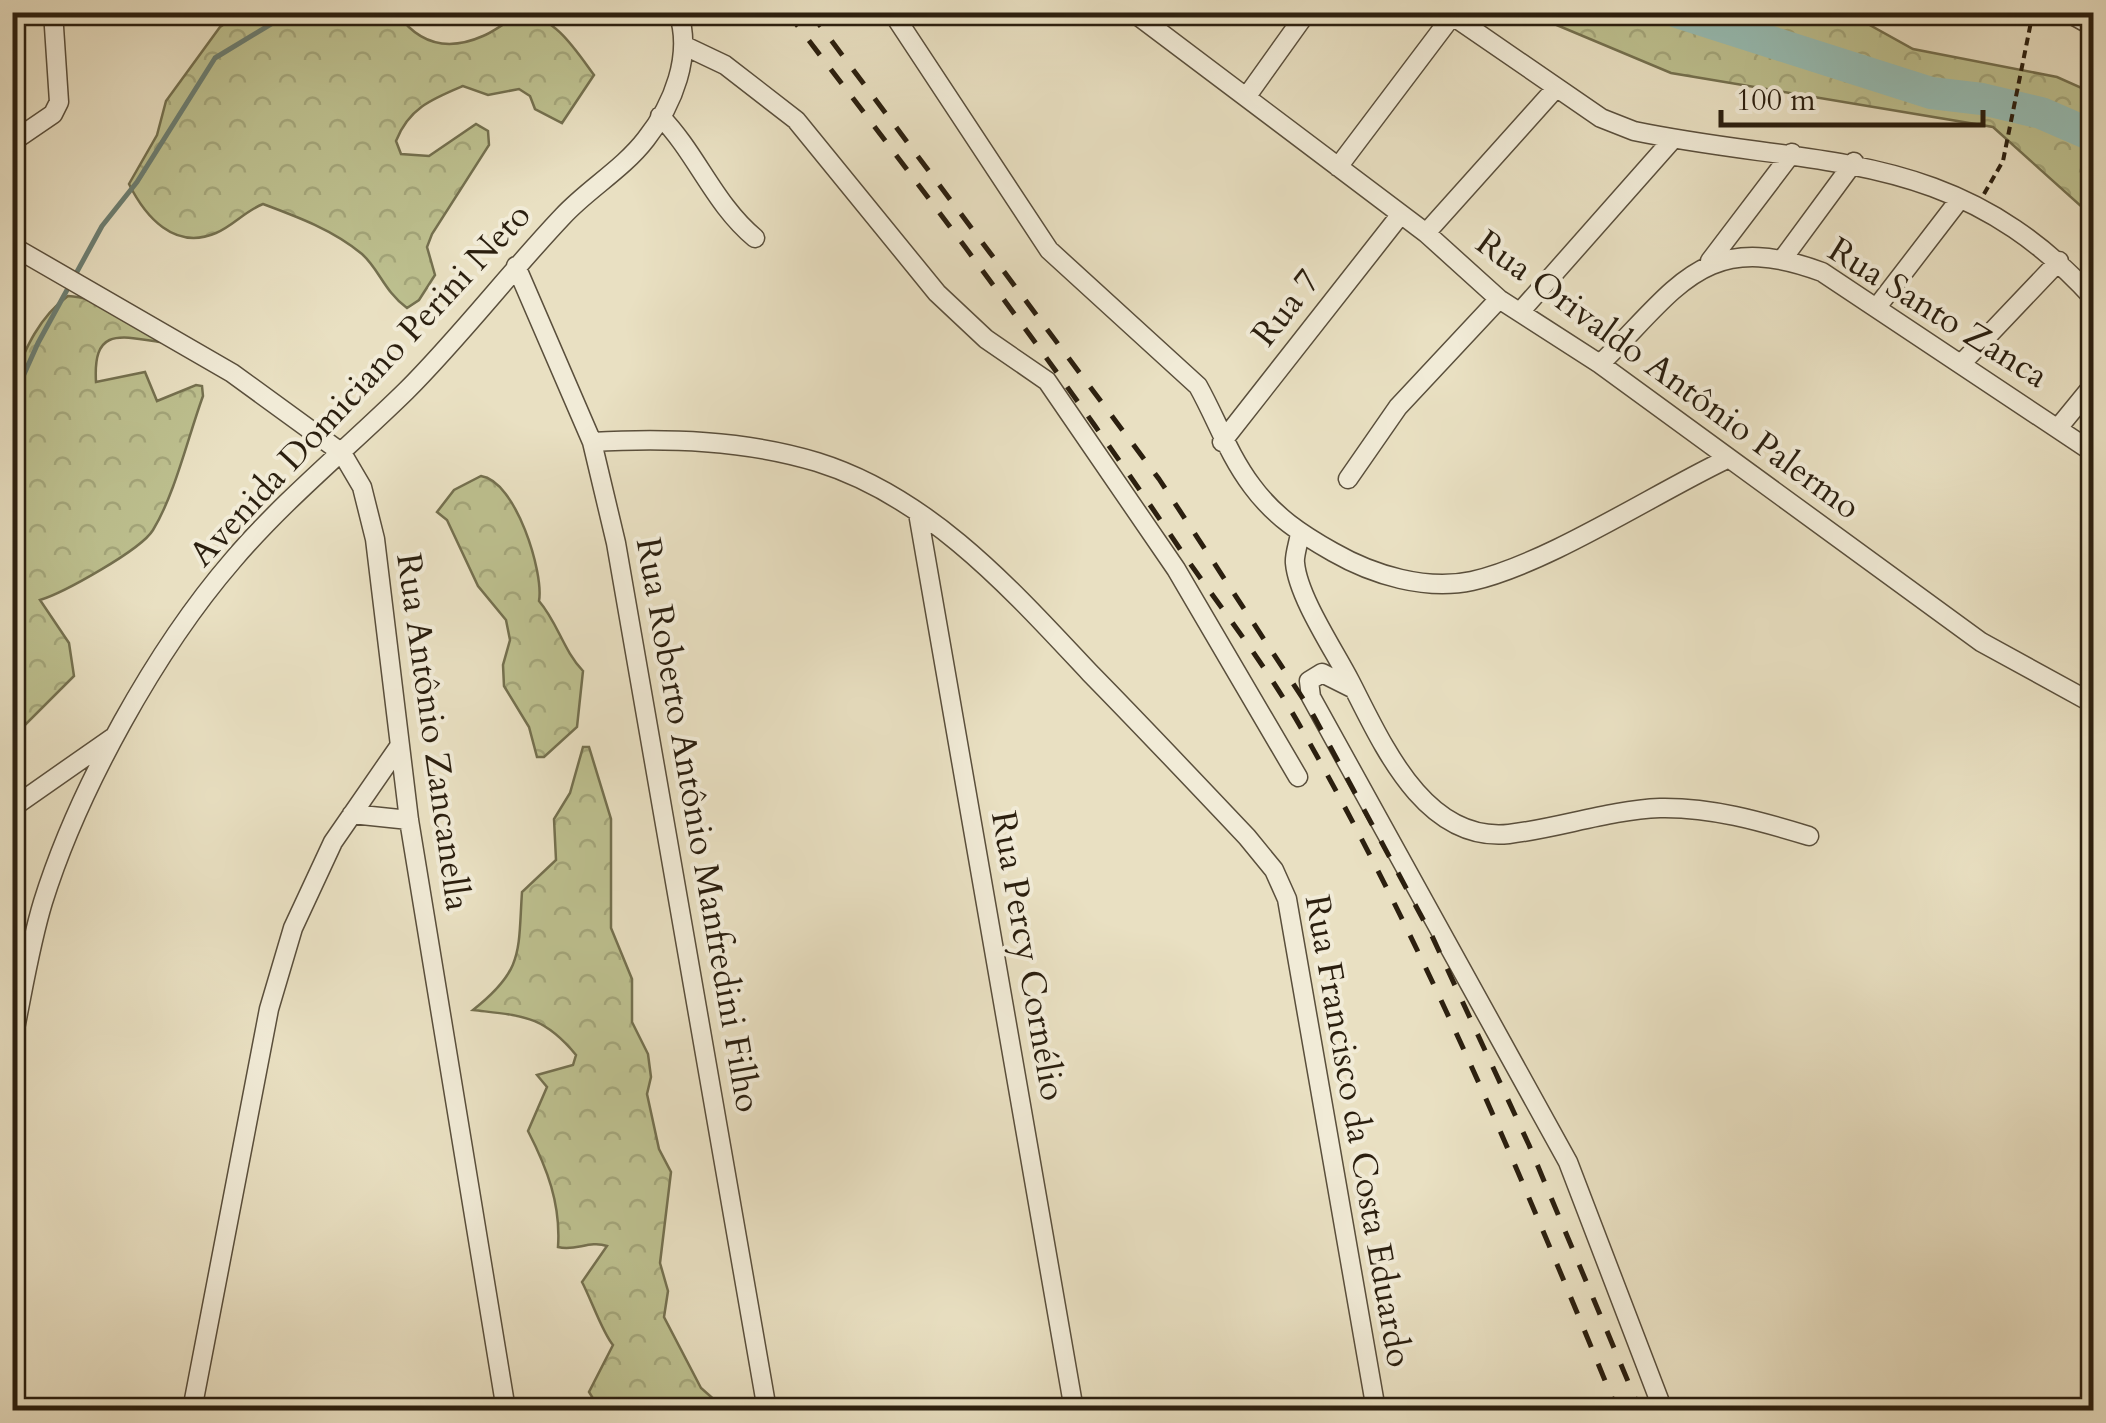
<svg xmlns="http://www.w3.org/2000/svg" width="2106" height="1423" font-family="Cardo,serif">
<defs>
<pattern id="forest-crowns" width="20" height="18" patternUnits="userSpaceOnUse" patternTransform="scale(2.5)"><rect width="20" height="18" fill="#bdc08f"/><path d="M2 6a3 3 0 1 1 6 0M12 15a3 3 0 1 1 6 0" fill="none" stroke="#a3a57a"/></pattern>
</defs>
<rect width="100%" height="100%" fill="#e9e0c2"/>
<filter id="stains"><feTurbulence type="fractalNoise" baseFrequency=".002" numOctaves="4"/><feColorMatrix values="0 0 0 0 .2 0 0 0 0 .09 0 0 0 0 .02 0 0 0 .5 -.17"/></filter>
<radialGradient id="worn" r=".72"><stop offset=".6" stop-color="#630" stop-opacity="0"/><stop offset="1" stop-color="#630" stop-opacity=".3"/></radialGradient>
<!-- forest -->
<path fill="url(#forest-crowns)" stroke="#74704f" stroke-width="2.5" d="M397,13c23,33 52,38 86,23 13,-5 27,-19 42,-20 29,-2 54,39 69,59l-32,48 -27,-14 -5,-13 -11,-7 -31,6 -25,-9c-31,13 -54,22 -67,55l5,13 28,2 47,-32 12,7 1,14 -57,89 -5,13 8,28 -16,25 -12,8c-23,-17 -28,-39 -45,-54 -29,-24 -64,-37 -99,-50 -18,7 -30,22 -47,29 -42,18 -71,-17 -87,-49l28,-49 9,-34 54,-74 12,-8 32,-6z
M1528,13h320l65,36 144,28 36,16v124l-100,-90 -322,-54z
M68,296c29,1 72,25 92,46 -43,-7 -67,-13 -64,40l49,-10 12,29 39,-16 6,1 1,10c-15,41 -28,98 -50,134 -12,20 -90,63 -113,70l29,43 5,33 -61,61v-358c13,-31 26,-62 55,-83z
M481,476c35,5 63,97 58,125 19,22 24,49 44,70l-6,56 -33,30h-7l-8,-30 -25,-41 -1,-21 7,-25 -4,-20 -28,-34 -31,-66 -10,-8 17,-22z
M583,747h6l22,72v109l21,51v43l16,32 3,23 -4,17 12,55 12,23 -11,91 8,28 -4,26 37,71 25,22h-126l-11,-18 24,-47c-10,-11 -22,-46 -31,-63l25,-36c-18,-6 -32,6 -49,1 3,-43 -11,-79 -30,-116l19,-44 -10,-12 36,-10 3,-10c-33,-40 -53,-39 -103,-45 51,-40 45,-58 49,-118l34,-32 -2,-41 16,-26z"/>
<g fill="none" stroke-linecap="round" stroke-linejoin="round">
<!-- stream -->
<path stroke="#6c7e72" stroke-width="5" d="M12,401l26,-58 64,-117 35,-44 78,-124 76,-46"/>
<!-- river -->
<path stroke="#97bdb4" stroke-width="32" d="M1677,12l254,81 51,6 59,14 53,23"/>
<!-- minor casing -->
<g stroke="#5a4f3c" stroke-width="21">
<path id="minor" d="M892,12l157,238 149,136c19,34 30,68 54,100 22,30 49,48 81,66 40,23 93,39 139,29 75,-17 180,-86 253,-121
M1133,12l293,221 73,66 101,65 381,278 113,62
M1447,12l154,106 33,13c182,38 321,14 460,168
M2067,12l27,15
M685,46l40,19 71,55 141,173 49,46 61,42 129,188 122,208
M1247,96l60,-84
M660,116c37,38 54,88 95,122
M12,142l41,-28 6,-12 -6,-90
M1338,167l114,-151
M1426,233l130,-145
M12,246l220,127 110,80 20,34 13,52 34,281 97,590
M1784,257l70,-95
M1710,261l82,-108
M516,266l76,176 24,101 151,867
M1877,307l83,-108
M1520,312l153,-173
M1600,364c78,-76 104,-136 222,-92l272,181
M1961,364l98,-103
M2058,428l36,-44
M592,442c75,-4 153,-2 225,20 113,35 195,128 273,211 53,54 105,109 157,164l27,33 13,29 89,511
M1222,442l179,-228
M1348,479l50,-72 101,-108
M918,513l156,897
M1300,533c-1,9 -6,22 -5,30 3,34 39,87 55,118 32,62 74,162 159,153 50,-6 101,-24 151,-26 51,-1 100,13 149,28
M1354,689l-32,-16 -13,8 2,16 257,465 95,248
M12,808l100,-70
M352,814l57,6
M12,1043c10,-46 17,-95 31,-141 35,-112 113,-253 190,-342 52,-61 116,-113 173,-169 55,-55 103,-118 157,-175 25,-27 60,-47 83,-77 27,-34 47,-84 32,-127
M192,1410l77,-401 24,-81 40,-86 65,-94"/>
</g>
<!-- path -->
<path stroke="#2b1f0f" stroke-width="4" stroke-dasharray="8 5" stroke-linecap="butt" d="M1984,194l19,-33 30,-149"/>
<!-- minor -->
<use href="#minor" stroke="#f1ebd7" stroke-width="18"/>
<!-- rail -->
<path stroke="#2b1f0f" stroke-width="5" stroke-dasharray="18 18" stroke-linecap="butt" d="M787,12c135,176 269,353 393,537 40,58 85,115 120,177 125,219 222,451 317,684
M810,12l349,467 152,232 121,225 97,209 111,265"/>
</g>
<g text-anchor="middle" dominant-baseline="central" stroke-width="8" stroke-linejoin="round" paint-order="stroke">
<!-- street labels -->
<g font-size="35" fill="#2b1f0f" stroke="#f1ebd7">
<text transform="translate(1286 308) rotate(-52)">Rua 7</text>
<text transform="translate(1938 313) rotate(32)">Rua Santo Zanca</text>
<text transform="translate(1668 375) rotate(36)">Rua Orivaldo Antônio Palermo</text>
<text transform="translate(360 385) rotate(-47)">Avenida Domiciano Perini Neto</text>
<text transform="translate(433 732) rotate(82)">Rua Antônio Zancanella</text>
<text transform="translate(698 825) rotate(80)">Rua Roberto Antônio Manfredini Filho</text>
<text transform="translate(1028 956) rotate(80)">Rua Percy Cornélio</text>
<text transform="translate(1358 1131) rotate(80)">Rua Francisco da Costa Eduardo</text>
</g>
</g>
<!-- margin -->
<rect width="2106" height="1423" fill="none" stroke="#e9e0c2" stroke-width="50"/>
<rect x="15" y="15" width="2076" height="1393" fill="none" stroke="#2b1f0f" stroke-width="5"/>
<rect x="25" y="25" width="2056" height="1373" fill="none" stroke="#2b1f0f" stroke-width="2.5"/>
<!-- scale -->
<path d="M1721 110v15h262v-15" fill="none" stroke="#2b1f0f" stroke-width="5"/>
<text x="1736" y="110" font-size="30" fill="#2b1f0f" stroke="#f1ebd7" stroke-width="8" paint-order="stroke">100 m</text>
<rect width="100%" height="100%" filter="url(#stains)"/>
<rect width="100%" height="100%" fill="url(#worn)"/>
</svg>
